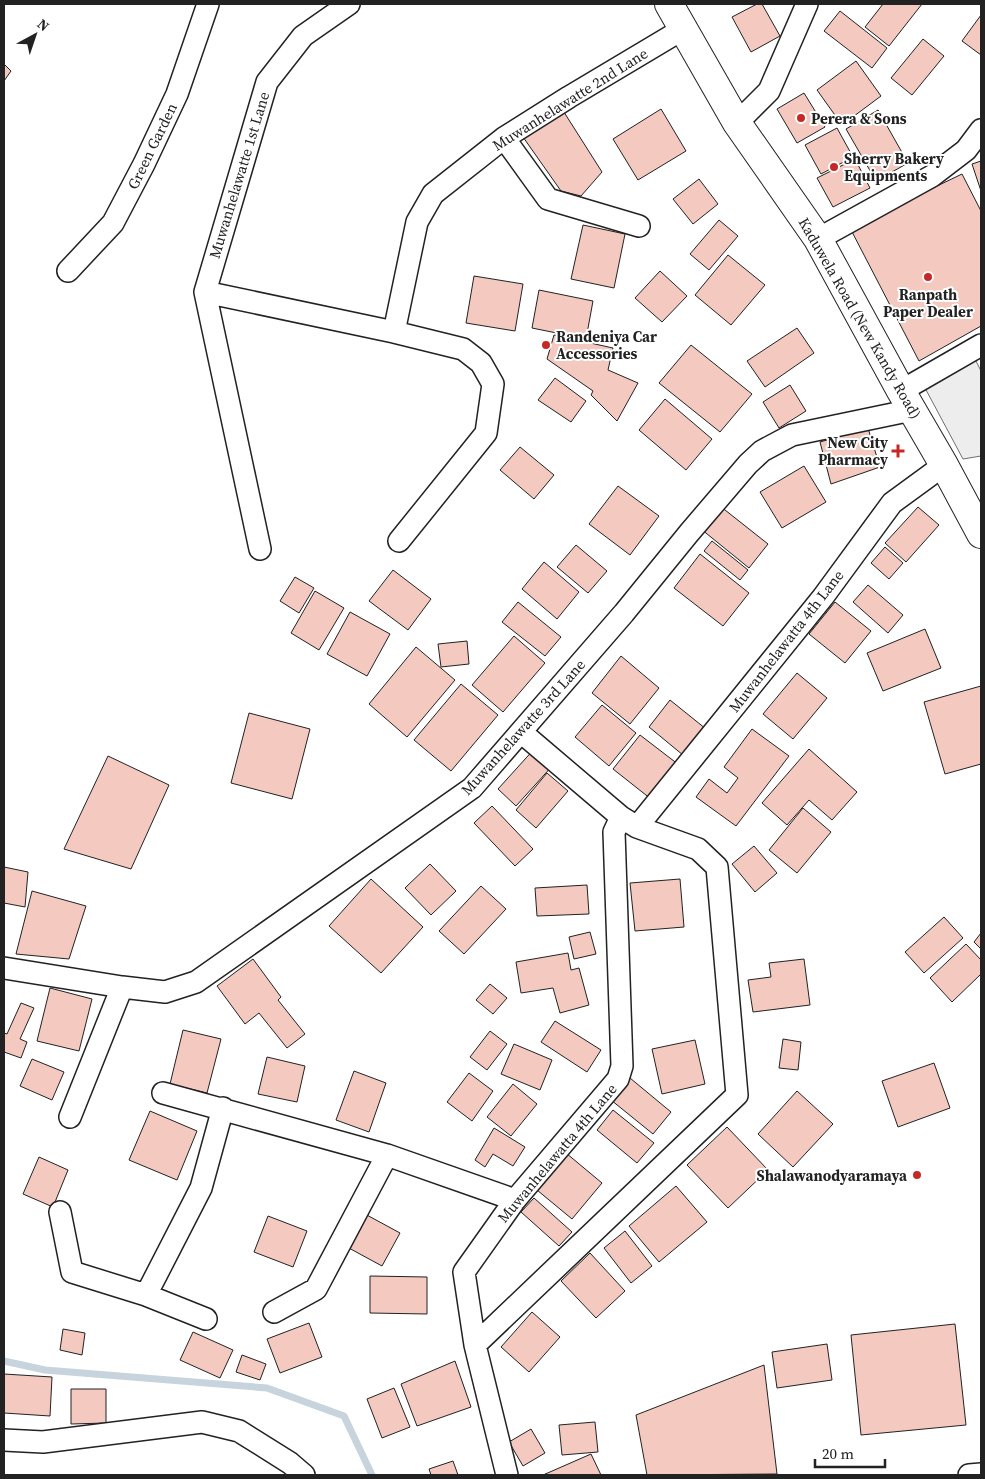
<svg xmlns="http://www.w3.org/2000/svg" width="985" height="1479" font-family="'Source Serif 4',serif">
<rect width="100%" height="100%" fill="#fff"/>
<!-- parking -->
<path fill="#ededed" stroke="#6f6f6f" d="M975,359l6,12v85l-18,3 -38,-71z"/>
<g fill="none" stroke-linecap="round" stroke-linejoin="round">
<!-- stream -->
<path stroke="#c7d3dd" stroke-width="7" d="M4,1361l41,9 222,18 77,28 28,59"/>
</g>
<!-- building -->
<path fill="#f3c9c0" stroke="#222" d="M757,4h5l18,32 -29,16 -19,-35z
M883,4h39l-33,42 -24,-19z
M840,11l47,37 -15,20 -48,-37z
M981,15v40l-19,-14z
M923,39l21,17 -32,39 -21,-17z
M856,61l25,35 -39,29 -25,-35z
M4,64l7,7 -7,10z
M804,93l21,34 -28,16 -20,-34z
M562,109l40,63 -21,24 -20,-5 -38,-54z
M661,109l25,42 -48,29 -25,-41z
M878,110l30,53 -32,18 -30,-52z
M837,128l16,29 -32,17 -16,-29z
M855,159l15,29 -37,19 -16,-29z
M981,161v30l-9,-27z
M962,174l19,37v115l-62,35 -69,-133z
M699,179l19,25 -25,20 -20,-25z
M719,220l19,16 -29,34 -19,-16z
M583,225l42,9 -11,54 -43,-9z
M728,255l37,30 -34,40 -36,-30z
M660,271l27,25 -25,26 -27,-24z
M474,276l49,8 -8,47 -49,-8z
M539,290l54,11 -7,38 -54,-11z
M797,328l17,25 -49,34 -18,-26z
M554,335l59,13 -5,22 30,13 -21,38 -26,-26 2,-4 -46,-32z
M691,345l61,49 -32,38 -61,-49z
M555,378l31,23 -15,21 -33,-22z
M790,385l16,26 -27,17 -16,-26z
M665,399l47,40 -26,31 -47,-40z
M868,428l12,39 -49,17 -11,-42z
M520,447l34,28 -20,24 -34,-29z
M804,466l22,36 -44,26 -22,-36z
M618,486l41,30 -29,39 -41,-31z
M720,506l48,38 -19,24 -48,-39z
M918,507l21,18 -33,37 -21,-19z
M712,541l36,29 -8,10 -36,-29z
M576,545l31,26 -19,22 -31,-26z
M885,547l18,16 -14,16 -18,-16z
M700,554l49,39 -26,33 -49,-38z
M544,562l35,30 -22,27 -35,-30z
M393,570l38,29 -23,31 -39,-29z
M295,577l19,11 -15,25 -19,-12z
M868,585l35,30 -15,18 -35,-31z
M315,591l29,17 -25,42 -28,-17z
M518,602l43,35 -16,19 -43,-34z
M835,602l36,29 -26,32 -36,-29z
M350,612l40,22 -23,42 -40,-22z
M925,629l16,39 -58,23 -16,-38z
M514,636l31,27 -42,49 -31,-27z
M467,641l2,23 -28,3 -3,-23z
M416,647l39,33 -48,57 -38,-33z
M621,656l38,32 -29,36 -38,-31z
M797,673l30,25 -34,41 -30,-25z
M461,684l37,31 -47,56 -37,-31z
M981,686v78l-36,10 -21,-72z
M670,700l41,33 -22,27 -40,-33z
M602,705l34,28 -27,33 -34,-29z
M249,713l61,16 -18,70 -61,-16z
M752,729l37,27 -53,70 -40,-29 13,-18 18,14 11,-15 -14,-11z
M640,735l43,33 -27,35 -43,-34z
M536,747l18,17 -38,42 -18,-17z
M809,749l48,43 -25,28 -23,-20 -22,25 -25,-22z
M108,756l61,29 -38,84 -67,-20z
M547,773l21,18 -32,37 -20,-18z
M492,806l41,43 -18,17 -41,-43z
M803,808l28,24 -34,41 -28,-23z
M754,846l23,27 -22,19 -23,-28z
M430,864l26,27 -25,24 -26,-27z
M4,867l24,5 -3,35 -21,-4z
M371,879l52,48 -42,46 -52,-47z
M680,879l4,48 -49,4 -5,-48z
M587,885l2,29 -52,2 -2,-28z
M481,886l25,23 -42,45 -25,-23z
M32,891l54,15 -17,53 -53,-5z
M944,917l19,21 -39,35 -19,-21z
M590,932l6,22 -22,5 -5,-22z
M981,933v16l-7,-7z
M966,944l15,16v14l-29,28 -22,-24z
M568,953l3,17 8,-2 10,37 -29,8 -7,-25 -32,5 -5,-31z
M253,959l28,38 -3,3 27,34 -18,14 -28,-35 -14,11 -28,-38z
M804,959l6,46 -57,7 -5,-32 23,-3 -2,-14z
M490,984l17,14 -14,16 -17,-14z
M50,988l42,11 -13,52 -42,-10z
M21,1003l13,5 -14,31 7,3 -6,16 -17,-6v-19l3,1z
M555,1021l46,29 -14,22 -46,-30z
M183,1030l38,9 -14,54 -37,-9z
M490,1031l17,13 -20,26 -17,-13z
M783,1039l18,3 -3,28 -19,-2z
M695,1040l10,44 -43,10 -10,-45z
M514,1044l38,16 -12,30 -39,-16z
M267,1057l38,9 -8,36 -39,-8z
M32,1059l32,13 -12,28 -32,-14z
M934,1063l16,45 -52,19 -16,-46z
M354,1071l32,12 -17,49 -33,-12z
M469,1073l24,18 -21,30 -25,-19z
M630,1078l41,34 -18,22 -42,-34z
M513,1084l24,20 -26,32 -24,-19z
M797,1091l36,33 -40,43 -35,-33z
M613,1110l41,33 -17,20 -40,-33z
M150,1111l47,20 -20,49 -48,-20z
M727,1127l41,43 -40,38 -41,-43z
M494,1128l31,19 -12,19 -20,-12 -8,13 -10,-7z
M566,1153l36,30 -30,36 -35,-29z
M39,1157l29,13 -15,37 -30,-13z
M676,1186l31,36 -48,40 -30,-36z
M534,1198l38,34 -13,14 -38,-34z
M365,1214l35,19 -18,33 -35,-19z
M268,1216l39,15 -14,36 -39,-15z
M625,1231l27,35 -21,17 -27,-35z
M590,1253l35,38 -29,27 -35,-37z
M370,1276l57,1v37l-57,-1z
M532,1312l28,25 -31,35 -28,-25z
M309,1323l13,34 -42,16 -13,-34z
M955,1324l11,101 -105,10 -10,-100z
M63,1329l22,4 -3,22 -22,-5z
M193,1332l40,18 -13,28 -40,-18z
M827,1344l5,36 -55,8 -5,-36z
M242,1355l24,9 -6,16 -24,-8z
M455,1361l16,46 -54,19 -16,-42z
M764,1365l13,109 -130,1 -11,-60z
M4,1374l48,3 -2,39 -46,-3z
M394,1388l16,39 -28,11 -15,-39z
M71,1389h35v34l-35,1z
M595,1422l3,30 -36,3 -3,-30z
M531,1429l14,24 -22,13 -14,-24z
M591,1454l10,21h-58z
M453,1461l5,14h-27l-2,-6z"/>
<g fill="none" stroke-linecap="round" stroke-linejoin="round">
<!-- street casing -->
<g stroke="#222" stroke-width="24">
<path id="street" d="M737,123l32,-32 38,-87
M504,138l44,61 91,27
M818,239l114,-63 34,-26 15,-20
M68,271l45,-48 31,-59 33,-70 31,-90
M205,292l189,40 23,-110 16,-28 71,-56 65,-41 114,-68
M394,332l69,17 18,14 12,21 -7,49 -87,108
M901,391l80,-46
M260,549l-55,-257 62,-210 36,-46 46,-32
M637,827l186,-230 69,-94 52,-38
M4,968l118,19 43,5 31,-10 276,-194 152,-175 65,-80 59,-69 14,-13 30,-16 120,-25
M163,1093l224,62 128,45
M70,1117l52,-130
M60,1212l12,60 74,23 60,24
M146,1295l55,-107 22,-80
M274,1312l42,-23 71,-134
M475,1345l262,-250 -20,-228 -19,-18 -61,-22 -16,-10 -100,-85
M4,1440l39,2 159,-20 37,9 51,32 14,12
M507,1475l-32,-130 -11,-73 51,-72 103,-121 4,-13 -8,-234 7,-15
M969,1475l12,-1"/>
</g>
<!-- primary casing -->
<g stroke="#222" stroke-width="30">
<path id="primary" d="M669,4l68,119 81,116 83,152 43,74 37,69"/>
</g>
<!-- street -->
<use href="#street" stroke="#fff" stroke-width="21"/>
<!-- primary -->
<use href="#primary" stroke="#fff" stroke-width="28"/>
</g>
<!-- markers -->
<g fill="#c62828" stroke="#fff" stroke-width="2">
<circle cx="801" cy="118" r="5"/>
<circle cx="834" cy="167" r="5"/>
<circle cx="928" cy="277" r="5"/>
<circle cx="546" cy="345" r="5"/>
<path d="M895.5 443.5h5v5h5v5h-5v5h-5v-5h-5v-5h5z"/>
<circle cx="917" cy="1175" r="5"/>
</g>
<g text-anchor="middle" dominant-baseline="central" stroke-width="4" stroke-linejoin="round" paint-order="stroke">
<!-- street labels -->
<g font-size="15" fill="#222" stroke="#fff">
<text transform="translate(570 99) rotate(-32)">Muwanhelawatte 2nd Lane</text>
<text transform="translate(152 146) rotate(-64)">Green Garden</text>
<text transform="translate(239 175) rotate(-73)">Muwanhelawatte 1st Lane</text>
<text transform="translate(860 318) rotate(60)">Kaduwela Road (New Kandy Road)</text>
<text transform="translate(786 641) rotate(-52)">Muwanhelawatta 4th Lane</text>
<text transform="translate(523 727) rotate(-48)">Muwanhelawatte 3rd Lane</text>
<text transform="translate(557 1153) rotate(-50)">Muwanhelawatta 4th Lane</text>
</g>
<!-- poi labels -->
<g font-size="15" font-weight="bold" fill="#222" stroke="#fff" text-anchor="start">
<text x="811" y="118">Perera &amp; Sons</text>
<text x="844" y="158">Sherry Bakery<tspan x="844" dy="17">Equipments</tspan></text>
<text x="928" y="294" text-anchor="middle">Ranpath<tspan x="928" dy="17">Paper Dealer</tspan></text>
<text x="556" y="336">Randeniya Car<tspan x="556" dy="17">Accessories</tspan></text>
<text x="888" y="442" text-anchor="end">New City<tspan x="888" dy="17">Pharmacy</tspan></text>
<text x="907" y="1175" text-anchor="end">Shalawanodyaramaya</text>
</g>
</g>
<!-- border -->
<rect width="985" height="1479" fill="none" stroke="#222222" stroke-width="10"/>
<!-- north arrow -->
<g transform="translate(35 35) rotate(40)" stroke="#ffffff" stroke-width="4" paint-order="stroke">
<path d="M0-4L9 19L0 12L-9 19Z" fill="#222222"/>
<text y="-8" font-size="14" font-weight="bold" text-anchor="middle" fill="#222222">N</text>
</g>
<!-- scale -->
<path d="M815 1459v8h70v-8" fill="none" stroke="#222222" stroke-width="2.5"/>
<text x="822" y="1459" font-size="15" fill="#222222" stroke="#ffffff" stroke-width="4" paint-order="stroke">20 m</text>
</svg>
